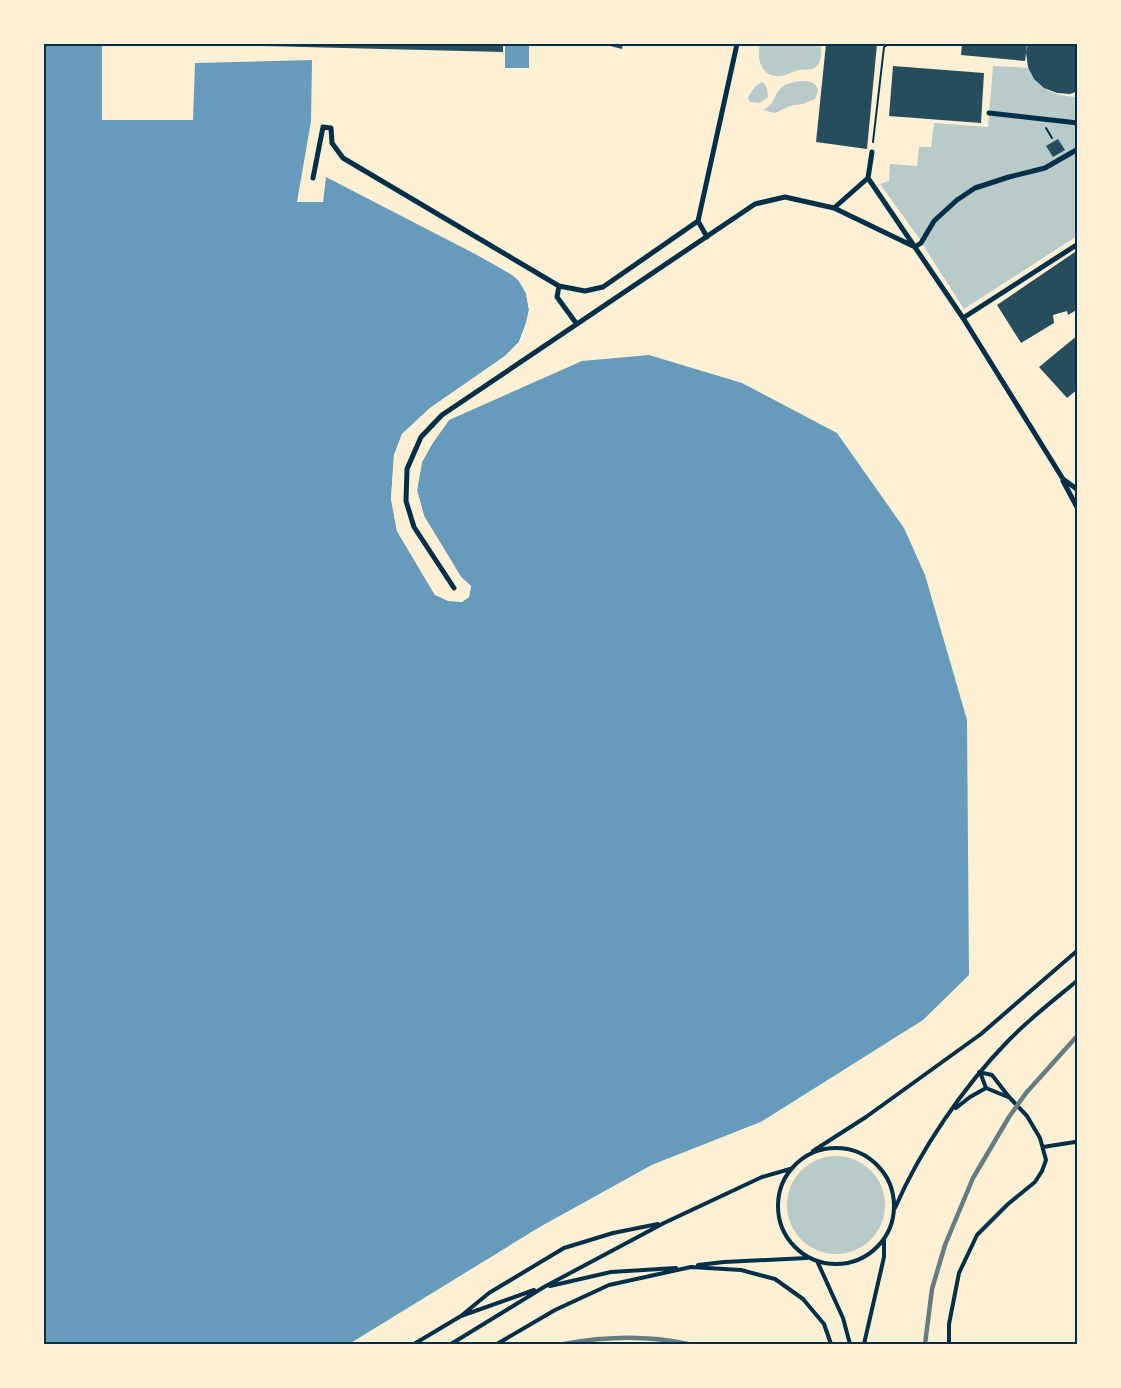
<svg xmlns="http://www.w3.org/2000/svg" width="1121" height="1388" font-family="Figtree,sans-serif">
<rect width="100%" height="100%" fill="#fdf0d5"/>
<!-- green -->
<path fill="#b9caca" d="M760,44h60c2,7 2,16 -3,22 -5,5 -11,3 -18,4 -6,1 -11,5 -18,6 -19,2 -25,-16 -21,-32z
M993,66l37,2c2,4 4,10 7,13 10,13 26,15 40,16v139l-113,73 -38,-59 -4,-8 -42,-58 9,-3 1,-17 27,2 2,-19h12l3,-24 54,4z
M806,81c12,2 14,8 9,18l-12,5 -13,2 -15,7 -12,-3c13,-6 10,-15 19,-23 6,-5 16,-6 24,-6z
M763,82l4,6 1,9 -8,6 -10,-1 -2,-4c3,-7 8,-14 15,-16z
M787 1205a49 49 0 1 1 98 0a49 49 0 1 1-98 0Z"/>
<!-- water -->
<path fill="#669bbc" d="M44,44h58v76h91l2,-57 117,-3 -1,61 -14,81h26l3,-25 151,78 35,20 6,5 8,13 3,17 -3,13 -7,19 -14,14 -75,52 -28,26 -8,21 -3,44 6,32 38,64 26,7 8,-5 2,-11 -10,-9 -37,-61 -7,-26 5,-28 10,-18 17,-24 133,-59 67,-6 93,28 95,50 67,95 21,47 42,145 2,255 -46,45 -80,65 -82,37 -109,43 -112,62 -191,117h-305z
M505,44h24v24h-24z"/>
<!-- pier -->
<path fill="#fdf0d5" d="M517,275l3,3 9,14 3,18 -3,14 -8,19 -15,15 -74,52 -27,25 -8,21 -3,43 6,31 37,63 11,5 13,1 5,-4 2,-8 -10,-8 -37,-62 -7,-27 6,-30 10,-18 16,-23 3,1 -17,24 -10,18 -5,28 7,26 37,61 10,9 -2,11 -7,5 -14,-1 -13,-6 -38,-64 -6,-32 3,-44 8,-21 28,-26 75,-52 14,-14 7,-19 3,-13 -3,-17z
M923,1020l-22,21 -57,46 -82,38 -108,43 -113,61 -186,115h-4l189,-117 112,-62 109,-43z"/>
<!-- building -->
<path fill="#264d5e" d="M228,44h275v8l-275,-7z
M602,44h21l-1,5z
M826,44h51l-10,105 -51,-7z
M962,44h65l-1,8 2,-8h50v47l-8,3 -13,-1 -13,-5 -10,-9 -6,-12 -2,-14 -1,8 -64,-6z
M893,66l91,7 -3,50 -92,-7z
M1058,139l7,11 -12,7 -7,-11z
M1078,250v59l-10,6 -1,-4 -14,4 1,8 -33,20 -24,-38z
M1078,335v54l-11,9 -28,-31z"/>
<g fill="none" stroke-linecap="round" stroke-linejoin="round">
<!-- path -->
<path stroke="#003049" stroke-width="2" d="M1046,128l6,10
M873,142l11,-95 5,-3"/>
<!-- service -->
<path stroke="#003049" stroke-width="4" d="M980,1072l6,16 22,9
M956,1108l14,-11 16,-9
M1043,1147l32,-5 3,-2
M778 1206a58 58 0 1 1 116 0a58 58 0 1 1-116 0Z
M813,1151l53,-34 115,-83 97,-84
M895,1208c25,-58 69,-122 113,-167 21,-22 46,-41 70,-61
M818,1263l25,55 7,26
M698,1265l26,-3 83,-4
M550,1286l61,-14 65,-4
M461,1316l73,-26
M414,1344l47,-28 28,-23 75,-45 49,-15 45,-9
M451,1344l93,-57 120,-64 98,-46 28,-8
M497,1344l58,-34 54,-25 82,-18 50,3 34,9 28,20 21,25 7,20
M864,1344l20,-87v-17
M949,1344v-20l10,-51 18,-38 31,-31 27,-22 7,-11 4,-11 -6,-22 -13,-22 -18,-19 -17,-22 -13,-3"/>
<!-- pedestrian -->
<path stroke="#003049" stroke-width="5" d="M989,113l89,10
M313,178l10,-51 8,1 1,15 11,15 216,128 26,5 18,-4 95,-66 39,-177
M868,178l4,-26
M834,208l81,39 6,-4 13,-22 23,-21 18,-12 34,-11 36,-9 33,-19
M698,221l9,16
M559,286l-2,11 19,26
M963,318l115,-74
M1063,481l15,28
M454,588l-40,-61 -8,-26 1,-32 14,-32 21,-22 313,-211 30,-7 49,11 34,-30 95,140 100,161 15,11"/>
<!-- rail -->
<path stroke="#657d81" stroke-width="4.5" d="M564,1344c42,-8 83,-9 124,0
M925,1344l7,-55 13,-44 28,-67 36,-61 17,-24 52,-58"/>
</g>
<!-- border -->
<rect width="1121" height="1388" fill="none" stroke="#fdf0d5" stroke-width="90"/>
<rect x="45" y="45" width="1031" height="1298" fill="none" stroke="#003049" stroke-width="2"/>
</svg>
